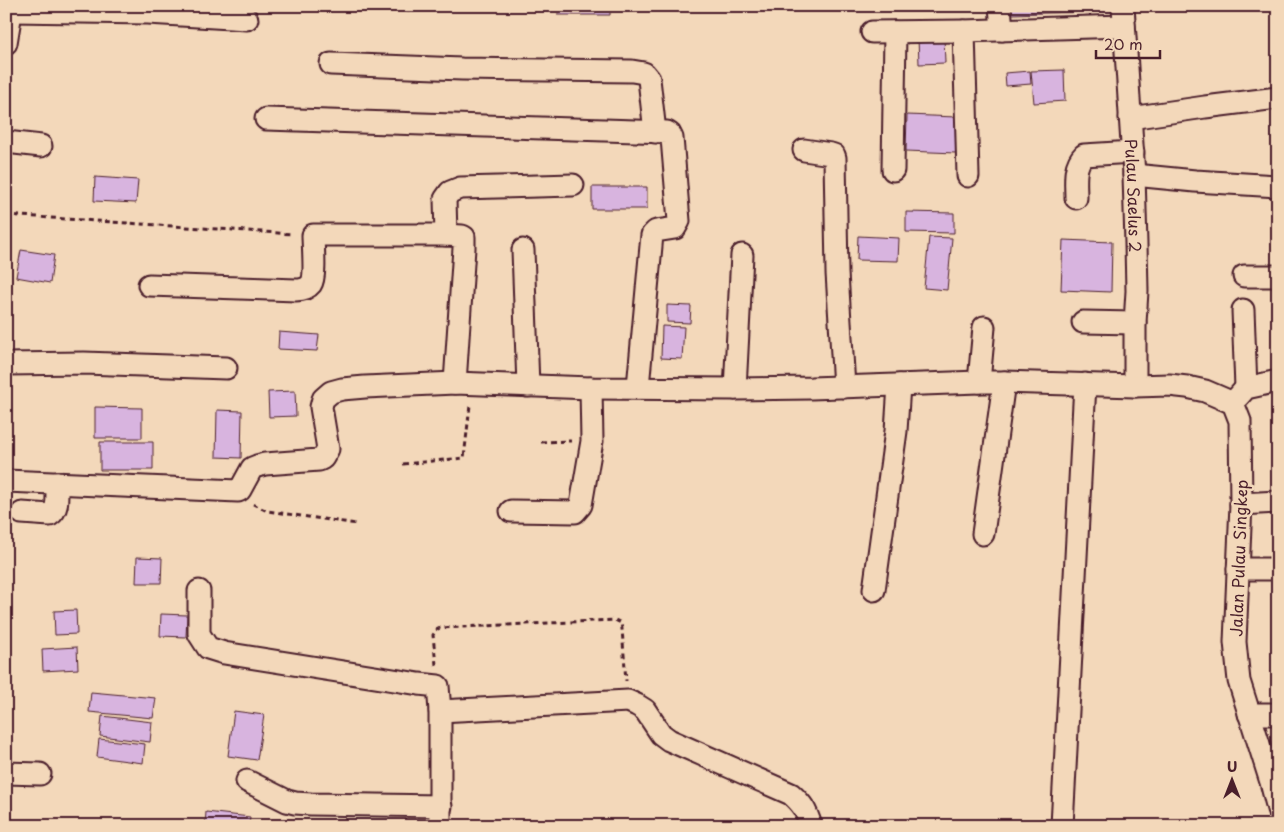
<svg xmlns="http://www.w3.org/2000/svg" width="1284" height="832" font-family="'Playpen Sans',sans-serif">
<rect width="100%" height="100%" fill="#f3d8ba"/>
<filter id="ink" filterUnits="userSpaceOnUse"><feTurbulence type="fractalNoise" baseFrequency=".02" numOctaves="2"/><feDisplacementMap in="SourceGraphic" scale="10" xChannelSelector="R" yChannelSelector="G"/><feConvolveMatrix kernelMatrix="1 2 1 2 8 2 1 2 1" color-interpolation-filters="sRGB"/></filter>
<g filter="url(#ink)">
<!-- building -->
<path fill="#d8b4df" stroke="#4a1f2b" d="M407,6h24v5h-24z
M558,6h52v9h-52z
M1011,6h65v6l-65,2z
M944,37l1,26 -26,1 -1,-26z
M1064,70l1,31 -31,2 -3,-32z
M1030,71l1,13 -25,2 -1,-13z
M907,115l49,2v36l-50,-2z
M95,177l43,3 -2,23 -42,-2z
M592,187h55v22h-55z
M906,212l48,1v20l-48,-1z
M858,236l41,2 -1,23 -41,-1z
M929,237l23,1 -5,52 -23,-2z
M1063,240l49,2 -1,50 -50,-2z
M21,250l33,5 -4,28 -34,-6z
M667,305l24,1 -1,17 -23,-1z
M662,326l22,1 -2,32 -21,-1z
M279,332l40,3 -2,16 -39,-2z
M295,391l1,25 -27,1 -1,-25z
M95,407l47,1v30h-47z
M217,410l25,1 -1,47 -25,-1z
M100,442h53v28h-53z
M137,557l25,1 -1,25h-25z
M76,610l1,24 -22,1 -1,-24z
M161,614l26,1 -1,22 -26,-1z
M77,647l1,22 -35,2 -1,-22z
M91,692l65,6 -3,20 -64,-6z
M234,711l30,4 -7,45 -29,-4z
M102,716l50,6 -2,20 -50,-6z
M99,739l46,5 -2,19 -46,-6z
M206,812l44,5 -1,9h-44z"/>
<g fill="none" stroke-linecap="round" stroke-linejoin="round">
<!-- minor casing -->
<g stroke="#4a1f2b" stroke-width="25">
<g id="minor">
<path d="M1000,6l2,24"/>
<path id="s1" d="M1123,6l11,169 2,69 1,47 -2,32v63"/>
<path d="M12,11l136,2 99,6"/>
<path d="M964,31l4,145"/>
<path d="M872,32l92,-1 160,-5"/>
<path d="M6,43l6,-37"/>
<path d="M331,64l131,5 170,2 12,2 5,6 6,53"/>
<path d="M1130,118l75,-11 73,-9"/>
<path d="M266,119l401,13 3,2 2,4 7,83 -4,7 -19,3 -4,4 -14,152"/>
<path d="M6,142l35,4"/>
<path d="M804,150l27,4 3,1 1,3 2,115 7,114"/>
<path d="M893,170l2,-138"/>
<path d="M1134,175l61,6 83,5"/>
<path d="M1076,198c0,-15 -3,-32 8,-43l49,-3"/>
<path d="M446,235l-1,-36 5,-7 10,-4 113,-3"/>
<path d="M523,250l5,136"/>
<path d="M1244,276h34"/>
<path d="M149,285l147,5c6,0 11,-1 15,-6 5,-7 2,-39 2,-49h133l16,1 2,1v11l-9,135"/>
<path d="M1243,310l3,78"/>
<path d="M1083,322l52,1"/>
<path d="M6,364l78,-1 142,5"/>
<path d="M979,382l5,-55"/>
<path d="M735,389l7,-134"/>
<path d="M1238,397l8,-9 32,-7"/>
<path d="M6,481l232,10 2,-1 12,-22 5,-2 8,-2 54,-4 4,-2 5,-9 -7,-42 2,-8 8,-7 11,-3 23,-2 90,-4 136,5 144,1 76,-1 168,-6h25l131,4 34,-1 18,2 18,4 28,12 7,18 1,83 -6,138 4,39 32,101 7,27"/>
<path d="M1241,504l37,-2"/>
<path d="M511,511l64,1 6,-7 11,-64 -1,-53"/>
<path d="M22,513l28,2c10,-6 6,-22 7,-32"/>
<path d="M983,534l21,-152"/>
<path d="M1238,569h40"/>
<path d="M874,590l22,-159 3,-46"/>
<path d="M199,591v43l9,14 16,5 195,31 19,2 2,25v115"/>
<path d="M440,711l188,-10 9,4 8,5 16,24 8,6 122,54c12,11 15,16 20,32"/>
<path d="M1249,714h29"/>
<path d="M6,773l34,1"/>
<path d="M247,781l40,20 8,2 16,1 130,2"/>
<path d="M1062,826l23,-442"/>
</g>
</g>
<!-- path -->
<path stroke="#4a1f2b" stroke-width="3" stroke-dasharray="5 4" stroke-linecap="butt" d="M6,215l287,19
M541,442l30,-1
M403,464l61,-6 6,-53
M253,504l14,7 90,13
M436,665l-3,-30 3,-5 4,-2 175,-8 6,3 1,6 4,52"/>
<!-- minor -->
<use href="#minor" stroke="#f3d8ba" stroke-width="21"/>
</g>
</g>
<g text-anchor="middle" dominant-baseline="central" stroke-width="5" stroke-linejoin="round" paint-order="stroke">
<!-- street labels -->
<g font-size="16" fill="#4a1f2b" stroke="#f3d8ba">
<text stroke="none"><textPath href="#s1" startOffset="190">Pulau Saelus 2</textPath></text>
<text transform="translate(1238 558) rotate(-88)">Jalan Pulau Singkep</text>
</g>
</g>
<!-- margin -->
<rect width="1284" height="832" fill="none" stroke="#f3d8ba" stroke-width="25"/>
<rect x="12" y="12" width="1259" height="807" fill="none" stroke="#4a1f2b" stroke-width="2" filter="url(#ink)"/>
<!-- north arrow -->
<g transform="translate(1232 780)" stroke="#f3d8ba" stroke-width="4" paint-order="stroke">
<path d="M0-4L9 19L0 12L-9 19Z" fill="#4a1f2b"/>
<text y="-8" font-size="14" font-weight="bold" text-anchor="middle" fill="#4a1f2b">U</text>
</g>
<!-- scale -->
<path d="M1096 50v8h64v-8" fill="none" stroke="#4a1f2b" stroke-width="2.5"/>
<text x="1104" y="50" font-size="15" fill="#4a1f2b" stroke="#f3d8ba" stroke-width="4" paint-order="stroke">20 m</text>
</svg>
